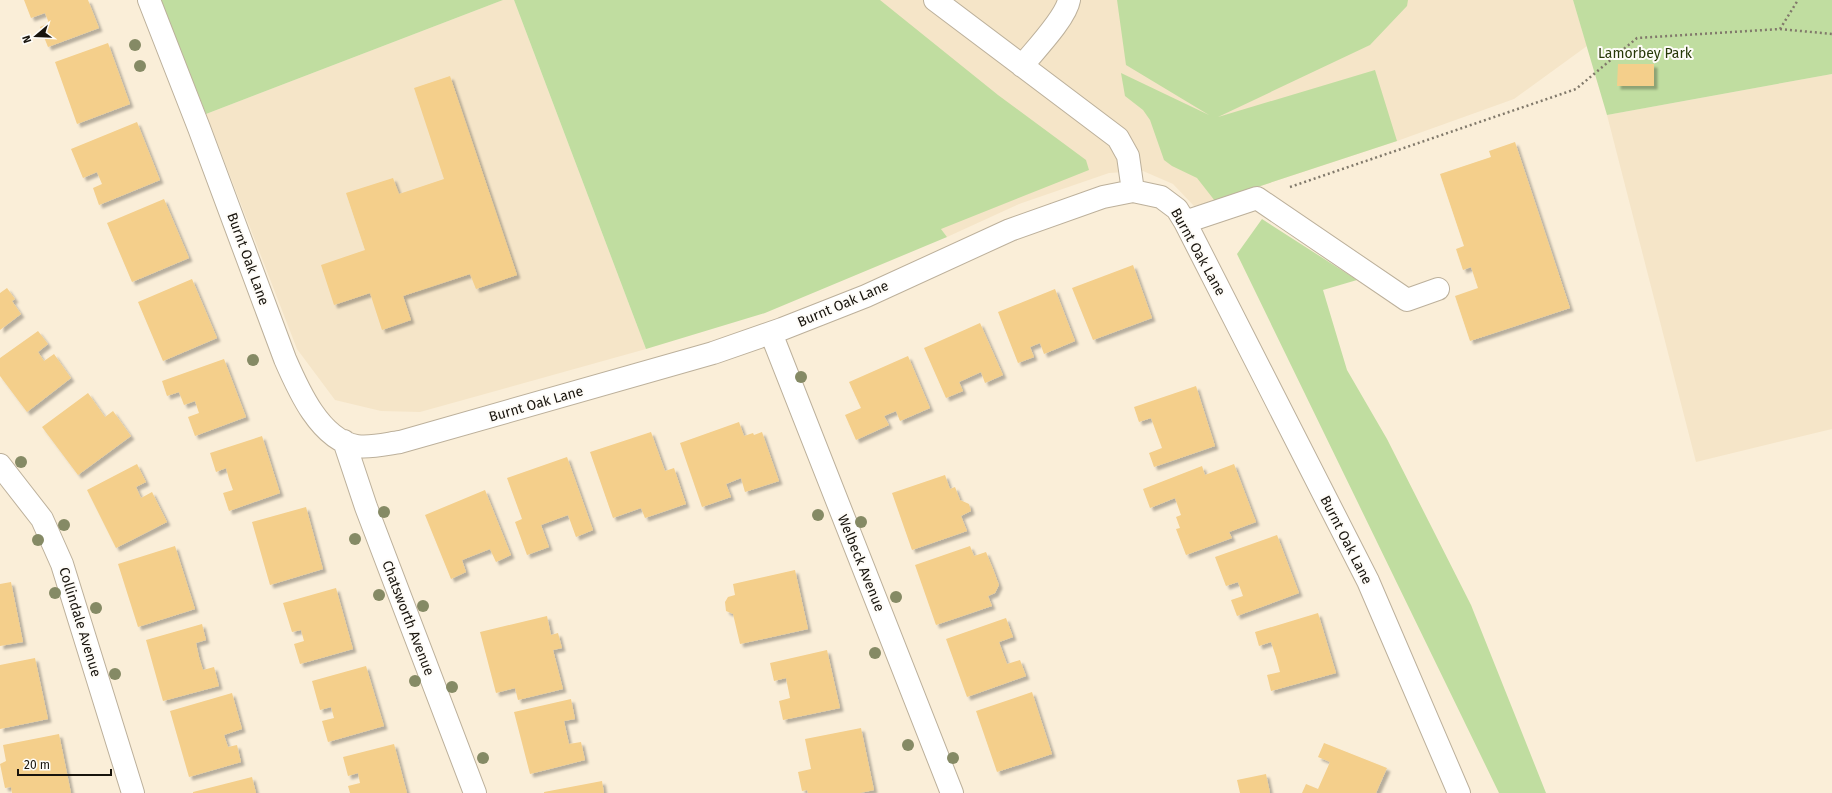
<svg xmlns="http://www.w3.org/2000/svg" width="1832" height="793" font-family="'Fira Sans',sans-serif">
<defs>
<filter id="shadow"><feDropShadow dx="3.5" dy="3.5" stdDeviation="1" flood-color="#0004"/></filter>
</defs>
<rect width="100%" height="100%" fill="#faeed8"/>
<!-- built -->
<path fill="#f5e5c8" d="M503,0h11l132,349 -226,63 -39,-1 -46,-11 -38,-51 -91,-235z
M768,0h805l14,46 -73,53 -117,42 -182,60 -21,5 -21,-22 -30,-13 -34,2 -90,31 -72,33z
M1832,74v355l-136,33 -89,-347z"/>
<!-- green -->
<path fill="#c0dda0" d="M160,0h343l-297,114z
M514,0h366l118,95 88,65 3,10 -148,59 6,8 -182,76 -119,36z
M1117,0h291l-1,6 -37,39 -152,72 157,-47 22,71 -182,60 -18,-23 -25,-12 -8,-6 -14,-40 -7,-10 -18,-14 -4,-23 88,42 -83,-50z
M1573,0h259v74l-225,41z
M1262,219l95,61 -34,10 24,80 40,69 84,166 75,188h-47l-262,-539z"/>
<!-- building -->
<path fill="#f4cf8b" filter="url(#shadow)" d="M24,0h64l11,28 -51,19 -8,-20 9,-4 -4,-10 -14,5z
M108,43l22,61 -53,20 -22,-62z
M1618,64h36v22h-37z
M450,76l67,199 -41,14 -6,-15 -67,22 8,24 -29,10 -12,-37 -36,12 -13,-40 44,-15 -19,-57 47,-15 6,16 45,-15 -30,-91z
M137,122l23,58 -61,25 -6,-17 9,-4 -5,-12 -14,6 -12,-29z
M1515,142l55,166 -100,33 -15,-45 23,-8 -7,-21 -8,3 -7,-21 8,-3 -24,-72 51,-17 -2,-6z
M164,199l25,59 -57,24 -25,-59z
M1133,265l19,53 -59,22 -21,-52z
M192,279l25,59 -54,23 -25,-59z
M7,288l8,11 -3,2 9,13 -21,16v-37z
M1055,289l20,52 -31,13 -4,-11 -10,4 4,10 -16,6 -20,-51z
M980,323l23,52 -18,8 -4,-11 -22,10 4,9 -17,7 -22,-50z
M38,331l10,13 -10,8 6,9 10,-7 17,24 -44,34 -27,-36v-18z
M908,356l22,52 -30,13 -4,-10 -12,5 5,9 -33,15 -11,-25 16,-7 -12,-26z
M224,359l22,58 -51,19 -7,-19 11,-4 -4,-12 -11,4 -5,-13 -12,4 -5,-15z
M1196,386l19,60 -61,21 -5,-14 13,-5 -11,-30 -12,4 -5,-15z
M88,393l17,24 8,-6 18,25 -53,39 -36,-48z
M739,422l5,14 9,-3 1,2 8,-3 17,49 -34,11 -4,-14 -15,6 5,13 -29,10 -22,-64z
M651,432l14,39 9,-3 12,36 -41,14 -4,-10 -28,10 -23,-66z
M262,436l18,57 -51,18 -6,-18 10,-3 -4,-11 -3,-11 -10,4 -6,-19z
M567,457l26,73 -17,7 -8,-22 -11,4 -16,6 8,22 -22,8 -12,-33 7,-3 -15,-41z
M137,464l9,18 -10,5 5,11 11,-6 15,30 -51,26 -29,-58z
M1234,464l22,58 -27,10 3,6 -46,17 -10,-26 4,-1 -4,-11 5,-2 -6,-17 -25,10 -7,-19 59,-23 3,9z
M945,475l5,14 5,-2 5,13 9,4 2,7 -10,5 6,15 -55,19 -20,-57z
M485,490l26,65 -15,7 -6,-13 -28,11 4,12 -15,7 -26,-64z
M306,507l17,62 -53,16 -18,-63z
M1277,535l22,58 -62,23 -6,-16 12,-4 -5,-14 -12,4 -11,-29z
M175,546l20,63 -57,18 -20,-63z
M970,546l4,10 12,-4 7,17 6,16 -4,8 -7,3 4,10 -56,19 -21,-60z
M795,570l13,59 -68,15 -7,-30 -7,-3 -1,-9 3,-5 7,-2 -2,-11z
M11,582l12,60 -23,4v-62z
M336,588l17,61 -53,15 -6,-20 10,-3 -3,-11 -9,2 -9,-29z
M1318,613l18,60 -65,18 -4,-16 13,-3 -4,-15 -5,-15 -12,4 -4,-14z
M547,616l4,19 7,-2 4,15 -9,2 10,39 -45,11 -3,-12 -19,5 -16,-61z
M1006,618l7,19 -14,5 8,22 13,-4 6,16 -59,21 -21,-58z
M202,624l4,16 -10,3 3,14 4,13 11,-3 5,19 -56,15 -17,-61z
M827,650l13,58 -57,12 -4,-19 11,-3 -4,-20 -12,3 -4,-18z
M35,658l13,61 -48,10v-64z
M366,666l18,60 -56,16 -6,-21 12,-3 -3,-11 -11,3 -8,-29z
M1032,692l20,62 -55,18 -21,-61z
M232,693l10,36 -18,6 4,12 9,-2 4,17 -52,15 -19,-66z
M571,699l4,20 -11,2 5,23 12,-2 4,18 -55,14 -16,-62z
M861,728l13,62 -14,3h-52l-1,-3 -5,1 -4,-19 13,-3 -6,-30z
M59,734l12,59h-59l-1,-6 -6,1 -5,-24 6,-3 -3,-16z
M1324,743l63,25 -11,25h-74l4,-9 12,5 12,-27 -12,-5z
M394,744l13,49h-57l-2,-7 12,-3 -2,-10 -10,3 -5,-19z
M1266,774l4,19h-30l-3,-13z
M252,777l4,16h-63v-1z
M602,781l2,12h-60v-1z"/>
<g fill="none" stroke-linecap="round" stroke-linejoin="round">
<!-- minor casing -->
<g stroke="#bcb09b" stroke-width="24">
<path id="minor" d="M149,0l50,128 86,231c13,30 35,81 72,87 13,2 29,-2 43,-4l313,-89 69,-24 84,-33 144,-66 93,-33 30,-6 28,6 16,12 8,13 183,359 91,212
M935,0l183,138 10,18 5,35
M1022,66c12,-15 44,-48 47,-66
M1185,222l72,-24 150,102 31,-11
M771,333l181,460
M344,441l22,66 109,286
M0,465l42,54 20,45 71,229"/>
</g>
<!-- path -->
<path stroke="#81796b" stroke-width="2.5" stroke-dasharray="2 3" stroke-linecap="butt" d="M1780,29l52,5
M1290,187l286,-98 61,-51 143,-9 18,-29"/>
<!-- minor -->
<use href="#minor" stroke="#fff" stroke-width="22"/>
</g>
<!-- trees -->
<g fill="#858a65">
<circle cx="135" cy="45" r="6"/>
<circle cx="140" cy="66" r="6"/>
<circle cx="253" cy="360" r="6"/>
<circle cx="801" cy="377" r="6"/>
<circle cx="21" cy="462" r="6"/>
<circle cx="384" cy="512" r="6"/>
<circle cx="818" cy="515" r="6"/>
<circle cx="861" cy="522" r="6"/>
<circle cx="64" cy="525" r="6"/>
<circle cx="355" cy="539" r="6"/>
<circle cx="38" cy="540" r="6"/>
<circle cx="55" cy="593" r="6"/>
<circle cx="379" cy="595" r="6"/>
<circle cx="896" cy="597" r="6"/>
<circle cx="423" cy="606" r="6"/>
<circle cx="96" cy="608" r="6"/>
<circle cx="875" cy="653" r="6"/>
<circle cx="115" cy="674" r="6"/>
<circle cx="415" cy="681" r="6"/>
<circle cx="452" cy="687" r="6"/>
<circle cx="908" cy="745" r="6"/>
<circle cx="483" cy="758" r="6"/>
<circle cx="953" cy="758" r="6"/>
</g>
<g text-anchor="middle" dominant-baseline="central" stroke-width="4" stroke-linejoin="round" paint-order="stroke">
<!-- park labels -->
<g font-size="14" fill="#263807" stroke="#fefcf8">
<text x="1645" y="53">Lamorbey Park</text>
</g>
<!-- street labels -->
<g font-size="14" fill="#18140d" stroke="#fefcf8">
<text transform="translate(1198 252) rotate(61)">Burnt Oak Lane</text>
<text transform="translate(248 259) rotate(70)">Burnt Oak Lane</text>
<text transform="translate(843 304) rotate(-23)">Burnt Oak Lane</text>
<text transform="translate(536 404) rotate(-16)">Burnt Oak Lane</text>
<text transform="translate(1346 540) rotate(63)">Burnt Oak Lane</text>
<text transform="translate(861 563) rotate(68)">Welbeck Avenue</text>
<text transform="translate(408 618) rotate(69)">Chatsworth Avenue</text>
<text transform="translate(80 622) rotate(73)">Collindale Avenue</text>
</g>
</g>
<!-- north arrow -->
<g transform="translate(36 36) rotate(251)" stroke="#fefcf8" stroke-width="3" paint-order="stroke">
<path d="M0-3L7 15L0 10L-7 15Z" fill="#18140d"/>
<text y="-6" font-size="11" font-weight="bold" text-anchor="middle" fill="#18140d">N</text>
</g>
<!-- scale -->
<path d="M18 769v6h93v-6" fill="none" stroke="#18140d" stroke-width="2"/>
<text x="24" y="769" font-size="12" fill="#18140d" stroke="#fefcf8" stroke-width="3" paint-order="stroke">20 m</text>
</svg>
